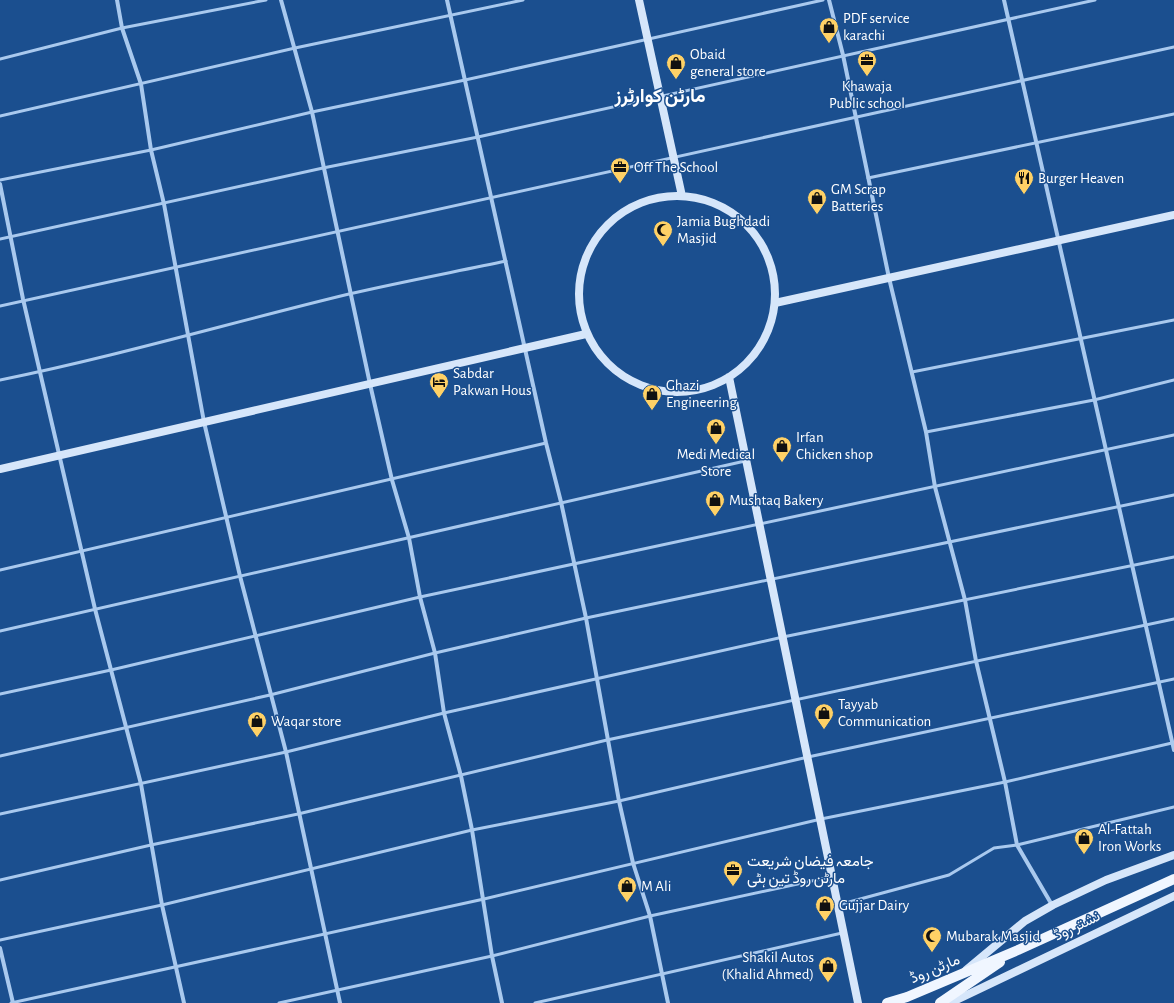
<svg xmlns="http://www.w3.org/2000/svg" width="1174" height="1003" font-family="'Alegreya Sans',Vazirmatn,sans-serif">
<rect width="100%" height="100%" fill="#1b4f8f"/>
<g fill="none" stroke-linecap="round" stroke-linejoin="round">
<!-- lane -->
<path stroke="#a9c9ee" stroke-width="3" d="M0,59l122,-31 144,-28
M0,116l295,-68 228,-48
M868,178l306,-64
M0,180l151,-30 161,-38 153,-32 358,-80
M0,239l323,-71 155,-31 617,-137
M0,306l1174,-259
M912,372l262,-52
M0,380c118,-24 233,-58 349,-86 52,-12 105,-22 157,-33
M926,432l168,-32 80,-20
M0,570l546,-127
M0,631l745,-170
M0,694l111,-24 309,-73 754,-162
M0,756l270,-61 165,-42 151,-35 588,-123
M0,814l286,-62 158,-39 339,-76 391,-80
M0,880l151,-35 147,-31 309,-74 567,-121
M838,905l111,-30 45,-27 23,-3 157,-38
M0,940l162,-35 310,-75 147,-29 189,-44 366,-78
M11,1003l473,-104 337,-80 184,-37 167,-39
M279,1003l213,-47 158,-40 180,-39
M535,1003l307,-70"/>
<!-- street -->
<path stroke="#a9c9ee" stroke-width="4" d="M117,0l5,28 19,56 10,66 13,54 40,218 36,154 46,176 54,251
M281,0l31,112 58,272 22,96 17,58 11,59 15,56 9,60 17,63 11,54 20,126 10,47
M447,0l99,443 15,59 25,116 33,183 14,62 17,53 18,87
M829,0l14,55 46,223 37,154 9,55 30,113 11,61 29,121 12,63 35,60
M1004,0l170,750
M0,184l23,115 72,310 46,175 21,121 22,98
M0,948l13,55"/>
<!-- secondary -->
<path stroke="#d6e6fa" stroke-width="8" d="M639,0l43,196
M579 294a98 98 0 1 1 196 0a98 98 0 1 1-196 0Z
M775,303l399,-88
M729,377l129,626
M0,469l586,-135
M966,970l59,-49 28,-16 53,-25 68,-25
M950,1003l224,-107"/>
<!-- primary -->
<path stroke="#f0f6ff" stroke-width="10" d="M887,1003l20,-6 111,-47 156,-71
M940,1003l60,-41"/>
</g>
<!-- icons -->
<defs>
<g id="shop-pin" transform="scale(1)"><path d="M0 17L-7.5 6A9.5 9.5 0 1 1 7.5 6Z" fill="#ffd166" stroke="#1b4f8f"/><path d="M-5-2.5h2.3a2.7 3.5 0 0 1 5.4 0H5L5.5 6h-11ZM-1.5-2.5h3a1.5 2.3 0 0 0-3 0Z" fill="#111"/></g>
<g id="office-pin" transform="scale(1)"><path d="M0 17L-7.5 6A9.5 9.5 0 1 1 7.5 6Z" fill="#ffd166" stroke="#1b4f8f"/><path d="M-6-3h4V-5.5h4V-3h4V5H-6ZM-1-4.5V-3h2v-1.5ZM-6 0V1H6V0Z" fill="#111"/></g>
<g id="restaurant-pin" transform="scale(1)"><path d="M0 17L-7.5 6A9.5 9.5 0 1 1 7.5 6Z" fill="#ffd166" stroke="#1b4f8f"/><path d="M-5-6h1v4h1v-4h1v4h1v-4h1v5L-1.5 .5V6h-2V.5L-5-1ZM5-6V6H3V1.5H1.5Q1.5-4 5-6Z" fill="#111"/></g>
<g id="mosque-pin" transform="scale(1)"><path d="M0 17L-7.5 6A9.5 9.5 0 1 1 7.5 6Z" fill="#ffd166" stroke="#1b4f8f"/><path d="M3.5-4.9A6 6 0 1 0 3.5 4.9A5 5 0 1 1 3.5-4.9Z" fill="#111"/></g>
<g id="hotel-pin" transform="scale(1)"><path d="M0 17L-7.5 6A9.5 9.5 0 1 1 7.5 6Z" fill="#ffd166" stroke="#1b4f8f"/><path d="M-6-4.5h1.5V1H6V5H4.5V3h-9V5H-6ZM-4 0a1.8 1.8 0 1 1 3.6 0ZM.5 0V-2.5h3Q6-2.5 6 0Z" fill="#111"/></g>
</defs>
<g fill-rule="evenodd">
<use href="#shop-pin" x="829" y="27"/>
<use href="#office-pin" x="867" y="60"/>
<use href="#shop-pin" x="676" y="63"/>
<use href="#office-pin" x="620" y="167"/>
<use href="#restaurant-pin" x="1024" y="178"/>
<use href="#shop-pin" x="817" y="198"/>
<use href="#mosque-pin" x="663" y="230"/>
<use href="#hotel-pin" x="439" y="382"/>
<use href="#shop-pin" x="652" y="394"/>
<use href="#shop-pin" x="716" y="428"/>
<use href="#shop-pin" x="782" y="446"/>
<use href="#shop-pin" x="715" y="500"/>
<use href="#shop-pin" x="824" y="713"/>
<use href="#shop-pin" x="257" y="721"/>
<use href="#shop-pin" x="1084" y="838"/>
<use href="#office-pin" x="733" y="870"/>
<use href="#shop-pin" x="627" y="886"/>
<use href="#shop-pin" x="825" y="905"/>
<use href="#mosque-pin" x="932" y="936"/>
<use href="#shop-pin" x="828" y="966"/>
</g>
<g text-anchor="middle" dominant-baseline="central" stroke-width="3" stroke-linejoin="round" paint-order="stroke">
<!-- poi labels -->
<g font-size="15" fill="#fff" stroke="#1b4f8f" text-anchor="start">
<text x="843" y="18">PDF service<tspan x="843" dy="17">karachi</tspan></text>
<text x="690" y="54">Obaid<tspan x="690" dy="17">general store</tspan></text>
<text x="867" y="86" text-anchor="middle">Khawaja<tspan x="867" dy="17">Public school</tspan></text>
<text x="634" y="167">Off The School</text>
<text x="1038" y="178">Burger Heaven</text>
<text x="831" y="189">GM Scrap<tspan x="831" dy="17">Batteries</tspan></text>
<text x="677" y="221">Jamia Bughdadi<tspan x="677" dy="17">Masjid</tspan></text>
<text x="453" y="373">Sabdar<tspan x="453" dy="17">Pakwan Hous</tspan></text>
<text x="666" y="385">Ghazi<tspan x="666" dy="17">Engineering</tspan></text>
<text x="796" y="437">Irfan<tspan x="796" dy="17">Chicken shop</tspan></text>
<text x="716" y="454" text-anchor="middle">Medi Medical<tspan x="716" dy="17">Store</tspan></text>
<text x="729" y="500">Mushtaq Bakery</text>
<text x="838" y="704">Tayyab<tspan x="838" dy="17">Communication</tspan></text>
<text x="271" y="721">Waqar store</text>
<text x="1098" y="829">Al-Fattah<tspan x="1098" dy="17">Iron Works</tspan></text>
<text x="747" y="861">جامعہ فیضان شریعت<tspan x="747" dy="17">مارٹن روڈ تین ہٹی</tspan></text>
<text x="641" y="886">M Ali</text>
<text x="839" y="905">Gujjar Dairy</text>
<text x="946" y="936">Mubarak Masjid</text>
<text x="814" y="957" text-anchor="end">Shakil Autos<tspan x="814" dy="17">(Khalid Ahmed)</tspan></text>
</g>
<!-- street labels -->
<g font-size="15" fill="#fff" stroke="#1b4f8f">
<text transform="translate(1077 926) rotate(-26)">نشتر روڈ</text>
<text transform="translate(935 969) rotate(-23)">مارٹن روڈ</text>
</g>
<!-- district labels -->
<g font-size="19" font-weight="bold" fill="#fff" stroke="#1b4f8f">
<text x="660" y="96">مارٹن کوارٹرز</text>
</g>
</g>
</svg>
